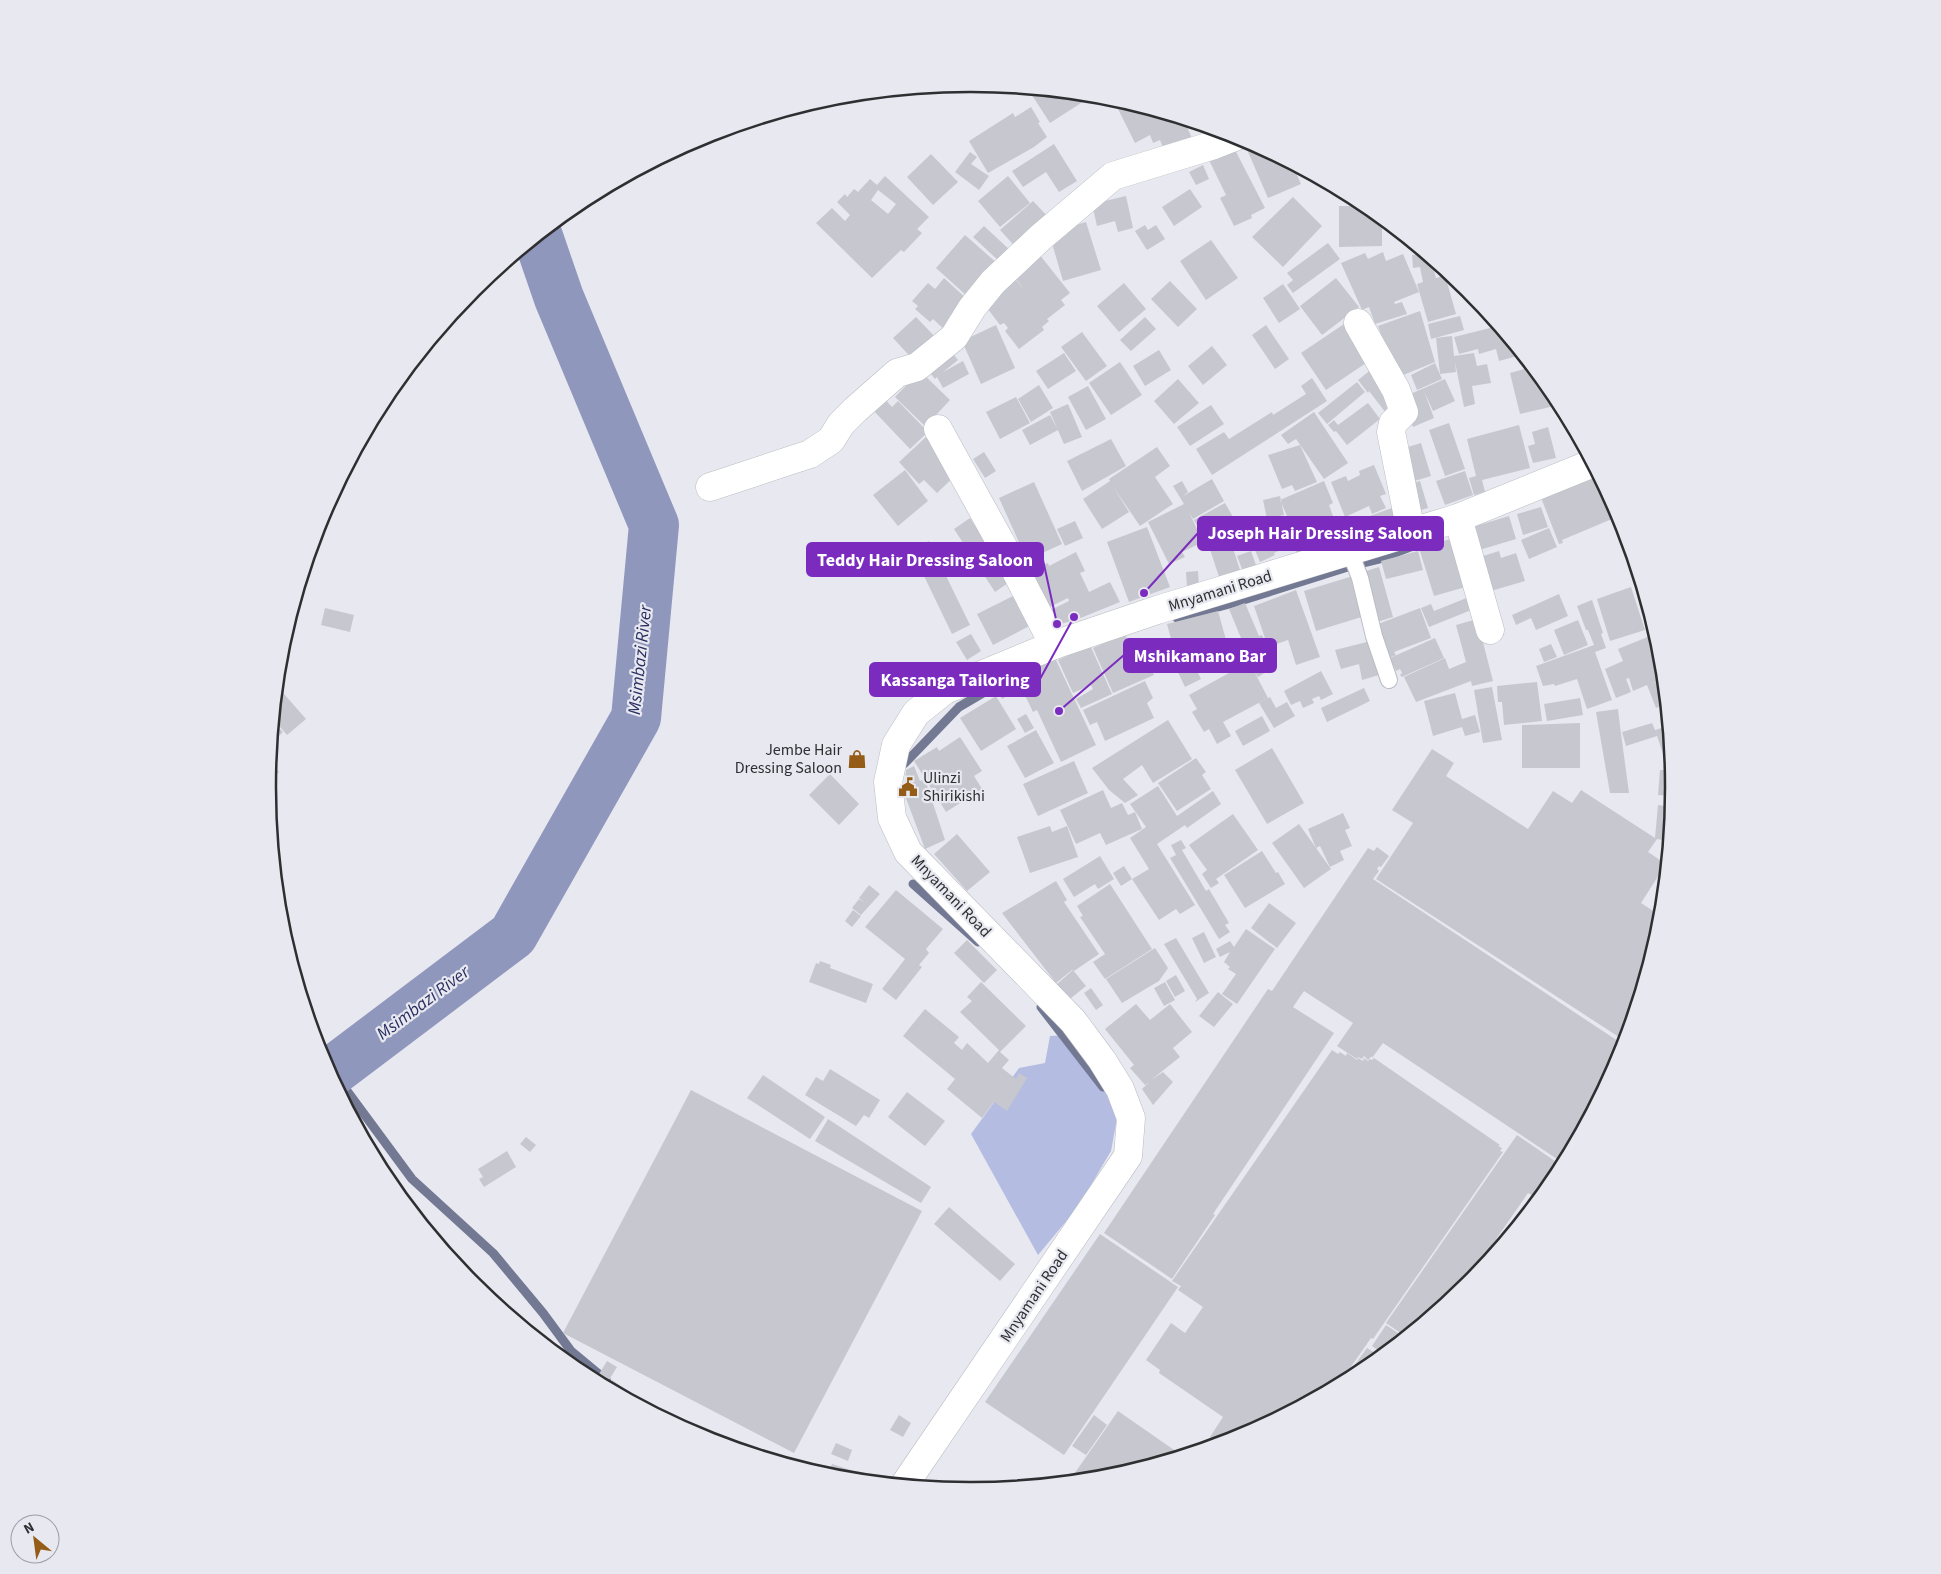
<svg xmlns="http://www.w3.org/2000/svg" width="1941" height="1574" font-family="'Source Sans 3',sans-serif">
<rect width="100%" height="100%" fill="#e7e8f0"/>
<!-- green -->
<path fill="#b4bce2" d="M1069,1035l45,56 4,22 -7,38 -33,56 -40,48 -67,-121 48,-66 26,-5 5,-27z"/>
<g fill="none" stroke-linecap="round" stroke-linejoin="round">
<!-- stream -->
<path stroke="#737893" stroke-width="9" d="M1177,618l60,-16 117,-37 25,-6 52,-20
M904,764l55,-57 51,-30
M913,884l65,58
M1041,1007l62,80
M333,1072l79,107 81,74 50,60 28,38 35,29 -3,4"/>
<!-- river -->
<path stroke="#9097bc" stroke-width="50" d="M330,1073l183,-138 123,-217 18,-193 -95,-227 -21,-61"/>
</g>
<!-- building -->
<path fill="#c7c8cf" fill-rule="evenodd" d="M1028,89l64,7 -42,27z
M1128,103l9,3 3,6 7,-3 37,11 10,23 -30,7 -4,-10 -7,3 -3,-8 -15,8 -17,-34z
M1031,107l9,15 -2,1 9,14 -13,10 -46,26 -19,-32 44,-28 2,4z
M1250,143l43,23 8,18 -33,14 -23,-53z
M1054,144l23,37 -18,11 -13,-20 -23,15 -11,-16z
M1233,146l32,62 -14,7 1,3 -18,8 -14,-28 6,-3 -18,-37z
M970,152l7,5 -6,7 18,12 -10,14 -24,-18z
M931,154l27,28 -25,23 -26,-28z
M1203,165l6,14 -13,6 -7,-13z
M885,176l44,41 -12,12 5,4 -18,19 -3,-2 -29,28 -56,-55 16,-15 13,13 5,-6 -13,-13 8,-8 2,3 7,-8 4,3 12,-13 7,6zM878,190l18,14 -8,10 -17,-14z
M1008,176l22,27 -30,24 -22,-26z
M1190,189l12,18 -28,19 -12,-19z
M1126,196l7,32 -15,4 -3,-11 -18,5 -5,-22z
M1293,197l29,29 -39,41 -31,-30z
M1033,201l21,22 -34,29 -20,-22z
M1339,206h26l17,14v26l-43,1z
M1086,222l15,48 -38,11 -14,-48z
M1145,225l3,5 8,-5 9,14 -18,11 -12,-19z
M984,226l28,26 -11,11 -28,-26z
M965,235l33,29 -30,33 -32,-29z
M1211,240l27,38 -32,22 -26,-39z
M1328,243l12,16 -47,34 -6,-8 6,-5 -6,-7z
M1035,249l35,44 -9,7 4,5 -18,14 2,2 -7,6 2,3 -25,19 -14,-18 3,-3 -4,-5 -4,2 -19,-25 32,-24 12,15 -16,-22z
M1383,252l3,9 17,-7 16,38 -25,10 1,2 7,-2 5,12 -32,10 -6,-17 -7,3 -21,-47 24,-10 3,6z
M1425,254l12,10h-5l4,14 10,-3 -1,-4 11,9 -9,2 9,32 -28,8 -11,-38 6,-2 -3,-15 -7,1 -1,-13z
M944,278l24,22 -22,31 -13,-12 -3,3 -15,-13 3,-3 -6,-5 16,-18 7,6z
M1336,278l23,29 -37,28 -22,-29z
M1170,281l27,28 -19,18 -27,-28z
M1124,283l22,26 -27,23 -22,-26z
M1283,284l17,25 -21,14 -16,-25z
M1420,311l15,51 -39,16 -18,-52z
M1460,316l4,14 -33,9 -3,-15z
M916,317l25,26 -23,22 -25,-27z
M1145,317l11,12 -25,22 -11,-11z
M1347,322l25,37 -46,31 -25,-37z
M996,325l19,43 -34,16 -19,-43z
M1266,325l23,34 -14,10 -23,-34z
M1498,326l23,29 -22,6 -3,-12 -17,5 -1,-5 -19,5 -5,-17z
M1082,332l25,34 -21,15 -25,-34z
M1452,336l2,20 20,-3 3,13 10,-2 4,19 -19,3 3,18 -11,3 -9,-45 1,10 -16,2 -4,-36z
M946,345l12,15 -15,12 20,-11 6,13 -26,14 -6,-11 -2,2 -12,-15z
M1212,346l15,19 -24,20 -15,-19z
M1159,350l12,20 -26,16 -12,-20z
M1064,353l12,18 -28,18 -12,-18z
M1120,362l22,33 -31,20 -22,-32z
M1435,363l7,16 -25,11 -6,-15z
M1531,367l24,30 4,8 -39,9 -10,-41z
M1373,368l27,34 -14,11 -17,-22 -1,2 -10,-13z
M920,371l30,29 -14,15 5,5 -11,11 -35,-34z
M1312,378l15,23 -115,74 -16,-26 28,-17 5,7 43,-27 1,3 33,-21 -5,-8z
M1178,379l21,24 -25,21 -20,-23z
M1445,379l10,22 -22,10 -9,-20 10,27 -21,9 -12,-29z
M1357,382l8,10 -38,32 -9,-11z
M1039,385l14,23 -22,14 -13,-23z
M1088,386l18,33 -20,11 -18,-33z
M883,397l9,10 6,-6 30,31 -18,17 -39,-41z
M1016,397l14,26 -30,16 -14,-27z
M1368,403l12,16 -33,26 -11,-14 -2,1 -6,-7 6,-5 4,5z
M1068,404l14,33 -18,7 -14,-32z
M1211,405l13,19 -34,22 -13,-19z
M1314,412l34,51 -24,16 -28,-40 -8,5 -7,-9z
M1050,415l8,15 -28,15 -8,-15z
M1449,423l16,46 -20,7 -16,-46z
M1519,425l11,43 -48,12 3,12 -11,3 -5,-17 7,-2 -9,-37z
M1548,427l8,31 -23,5 -5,-17 7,-2 -3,-12z
M926,437l33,35 -22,21 -13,-13 -5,4 -20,-22z
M1111,439l15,27 -44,25 -15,-30z
M1421,443l10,33 -26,8 -10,-33z
M1300,445l17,37 -22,9 -3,-6 -10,4 -14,-34z
M1157,447l13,19 -15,11 18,27 -33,22 -26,-38 15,24 -27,17 -19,-30 27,-18 -1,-2z
M984,452l12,19 -11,7 -12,-19z
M1374,465l12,29 -6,2 6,12 -14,6 -3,-8 -24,11 -14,-35 15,-6 2,5 12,-6 -1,-4z
M905,470l23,31 -30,25 -25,-31z
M1465,471l8,24 -28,10 -9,-24z
M1596,472l23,44 -57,24 1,3 -4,1 -19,-49z
M1212,479l12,22 -31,18 -4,-7 14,30 -21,10 3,5 -16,7 -21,-42 36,-18 -11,-18 9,-5 6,11 -5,4z
M1324,481l9,22 -4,2 4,11 -16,7 1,3 -23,8 -15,-34z
M1420,481l8,27 -18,5 -8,-27z
M1034,482l28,62 -35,16 -28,-62z
M1280,496l4,19 -17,4 -4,-19z
M1225,503l12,21 -32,17 -11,-21z
M1541,507l7,20 -25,8 -6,-21z
M1392,508l6,17 -39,14 -6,-17z
M1509,516l7,23 -40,12 -7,-23z
M970,518l41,63 -16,11 -41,-63z
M1075,521l8,17 -18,8 -8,-17z
M1332,524l2,6 11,-3 4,15 -51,18 -6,-25z
M1147,527l23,60 -41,15 -22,-60z
M1549,528l8,19 -28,12 -8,-19z
M1279,532l6,16 -11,5 1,2 -15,7 -8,-19z
M1228,533l13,40 -21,7 -13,-40z
M1454,538l15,48 -35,10 -15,-48z
M929,541l41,84 -18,9 -41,-85z
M1251,551l6,17 -13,6 -7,-18z
M1418,551l5,19 -37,9 -5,-18z
M1499,551l2,7 15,-5 9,28 -41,12 -10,-34z
M1076,552l9,19 -5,2 9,19 21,-10 10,20 -37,15 -31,10 -7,-14 24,-12 -1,-3 -25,12 -16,-33 15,-8 -1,-3 7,-3 1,3z
M1379,567l14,50 -16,5 -14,-50z
M1198,571l1,15 -12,2 -1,-16z
M1356,575l12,40 -52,16 -12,-40z
M1631,587l14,43 -35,11 -13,-42z
M1296,590l24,67 -24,8 -8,-25 -20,7 -14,-41z
M1021,592l16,30 -44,23 -16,-31z
M1559,594l9,22 -32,14 -5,-12 -15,7 -4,-10z
M1469,597l5,12 -45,18 -8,-19 10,-4 3,7z
M1592,600l11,33 -2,1 5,14 -11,4 17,48 -25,9 -10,-30 -22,7 -1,-2 -11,2 -7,-20 58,-21 -6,-15h-2l-9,-24z
M1245,603l14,33 3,-1 5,12 -19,8 -19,-46z
M325,608l29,7 -4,17 -29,-7z
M1420,608l11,30 -37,14 2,3 -10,4 -13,-33z
M1218,611l10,36 -51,14 -10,-37z
M1477,619l16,62 -21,5 -1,-5 -55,21 -12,-25 41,-19 4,11 17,-7 -10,-37z
M1578,620l10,25 -24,10 -10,-25z
M971,634l10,17 -14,9 -11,-18z
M1125,634l5,12 19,-8 9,22 -9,4 5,11 -41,18 -20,-45z
M1655,634l5,16 2,22 -6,3 2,6 -6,2 11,-3 3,24 -10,4 -9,-23 -14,6 -4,-13 -3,1 5,13 -15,6 -11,-29 18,-8 -5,-12z
M1435,638l9,20 -42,19 -2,-2 2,-2 -2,-4 -4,2 -6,-13z
M1371,641l8,34 -17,5 -3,-16 -18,5 -6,-19z
M1551,644l6,13 -13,5 -5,-13z
M1090,645l22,49 -31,14 -5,-9 17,-10 -2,-4 -18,8 -15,-33z
M1262,650l11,18 -15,9 -4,-6 14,27 -45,24 8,14 -14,8 -8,-15 -5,3 -12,-20 5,-3 -8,-14 60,-33 -3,-5z
M1055,658l41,87 -35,17 -24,-52 -4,2 -17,-35z
M1191,658l10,21 -16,8 -10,-21z
M1321,671l12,23 -12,6 -2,-4 -7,3 2,4 -11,5 -3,-7 -9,4 -7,-14z
M1145,681l8,17 -6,5 7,15 -49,23 -8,-19 -7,3 -7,-15z
M1010,682l5,10 -13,7 -5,-10z
M1537,682l5,39 -38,4 -2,-23h-4l-1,-16z
M277,686l29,33 -19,16 -13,-15z
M1492,687l10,53 -19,3 -9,-53z
M1364,688l6,13 -43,21 -6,-14z
M1455,693l7,26 13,-4 5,17 -15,4 -3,-9 -29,9 -9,-35z
M996,696l20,33 -35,22 -21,-33z
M1270,697l6,11 11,-6 8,14 -21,12 -15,-25z
M1580,698l3,17 -36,6 -3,-17z
M1618,709l2,17 9,67h-19l-14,-81z
M1026,714l8,14 -9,5 -8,-14z
M1262,716l8,15 -27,15 -8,-15z
M1168,720l24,39 -39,24 -11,-18 -19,14 15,16 -13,8 -16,-13 -17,-22z
M274,723l9,9 -11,11 1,-14z
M1580,723v45h-58v-43z
M1652,723l3,7 13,-4 4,41 -4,1 -11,-32 -31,10 -4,-14z
M1036,730l18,33 -29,15 -18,-32z
M960,737l22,34 -8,5 8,13 -36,23 -32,-51 23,-14 2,4z
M1272,748l32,55 -37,21 -32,-54z
M1432,749l22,14 -8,13 82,53 25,-38 19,12 9,-13 74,48 3,-33 14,2 -4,34 -11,-2 -9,13 18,12 -25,39 20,13 -1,8 -35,117 -249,-162 37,-56 -21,-13z
M1196,758l10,14 -4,3 9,14 -34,22 -19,-28z
M1074,761l14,32 -50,23 -15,-32z
M270,763l9,9 -11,12v-2z
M914,766l6,15 5,-2 20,61 -20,9 -21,-56 2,-23z
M1660,770h12l1,26 -15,-1z
M830,774l29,30 -20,21 -30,-30z
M1158,786l19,30 36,-25 8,13 -34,24 -2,-3 -28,19 38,61 -15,9 -4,-5 -17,11 -27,-41 17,-10 -19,-31 16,-11 -16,-23z
M1103,790l8,18 11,-5 6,12 7,-3 7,17 -36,16 -6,-12 -24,11 -16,-34z
M1343,813l7,15 -5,2 7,16 -12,5 4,9 -14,7 -10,-21 -4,2 -8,-19z
M1233,814l25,36 -42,29 3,4 -8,5 -9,-14 5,-4 -18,-25z
M1299,824l32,45 -27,19 -32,-45z
M1050,826l2,6 15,-6 11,31 -48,16 -13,-36z
M957,834l33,38 -23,19 -33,-37z
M1181,840l5,8 -4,2 24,41 3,-2 20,34 -4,2 5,7 -11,7 -49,-81 6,-3 -5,-10z
M1377,847l12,9 -8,11 -2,-1 -2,3 2,2 -6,8 251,166 -4,11 -57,107 -180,-120 -11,15v-2l-4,4 -4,-4 -2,3 -4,-2 -1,2 -20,-13 16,-23 -49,-32 -11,16 41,26 -121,181 2,1 -43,64 -68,-46 164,-244 4,2 96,-143 6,3z
M1262,851l14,22 2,-1 7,12 -40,24 -21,-33z
M1100,856l14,23 -16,10 -3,-5 -21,13 -11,-18z
M1124,866l8,13 -11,7 -8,-13z
M1056,881l11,19 -3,2 35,52 -25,17 -2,-1 -16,13 -54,-70z
M1110,884l42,65 -47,30 -12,-17 12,-8 -25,-37 3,-1 -6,-10z
M869,885l11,9 -19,21 -9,-7 7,-9 6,4 -6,-5z
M896,890l47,39 -17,20 3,4 -10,12 3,2 -26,33 -14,-11 23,-30 -40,-32z
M1269,903l27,20 -19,25 -26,-20z
M853,910l8,6 -9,11 -7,-6z
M1246,929l29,20 -38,55 -15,-10 14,-20 -8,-5 2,-2 -6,-5 6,-10 -10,5 -4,-8 14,-8 4,6z
M1204,932l12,25 -12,6 -12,-25z
M1176,938l33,55 -14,9 2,-3 -33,-55z
M967,940l30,30 -13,13 -30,-30z
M1155,948l13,20 -9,13 -37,22 -16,-24z
M820,961l11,4 -1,3 43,16 -7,19 -57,-21 7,-19 3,1z
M1073,970l13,16 -16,13 -13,-15z
M1176,975l9,16 -10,6 -9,-16z
M981,982l45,44 -26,26 9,8 -7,8 14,11 3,-6 8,5 -20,33 -13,-9 -12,16 -35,-29 8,-10 -52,-43 22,-27 34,28 -5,6 8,7 5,-7 21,20 11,-13 -39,-38 12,-11 -5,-4z
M1165,982l10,18 -11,6 -10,-18z
M1091,988l12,17 -7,5 -12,-17z
M1218,992l15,12 -19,23 -15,-11z
M1136,1004l14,16 20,-16 22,28 -19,16 7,9 -29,23 12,-8 10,10 -20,23 -11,-16 7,-7 -4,3 -15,-17 4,-3 -29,-36z
M1332,1050l6,4 2,-2 6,4 1,-3 10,7 1,-2 5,3 1,-3 4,3 2,-2 2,1 2,-2 126,87 -2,1 4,2 -2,3 3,1 -130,187 -2,-1 -32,46 -100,53 -20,6 -9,-6 13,-20 -64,-44 1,-3 -14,-10 25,-37 14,10 18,-26 -25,-17 3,-4 -9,-5z
M830,1069l50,31 -11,18 -5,-3 -8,11 -51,-31 11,-18 7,4z
M763,1075l62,42 -15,22 -63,-41z
M691,1090l231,121 -128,242 -231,-120z
M907,1092l38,29 -20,25 -37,-29z
M828,1119l103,68 -10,16 -106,-62z
M1517,1135l45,31 -7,12 -17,21 -10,-6 -68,98 -55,45 -19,-13z
M526,1137l10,8 -6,7 -10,-8z
M507,1151l9,16 -32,20 -5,-8 4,-2 -5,-8z
M949,1207l66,57 -15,17 -66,-57z
M1100,1234l78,53 -114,168 -79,-53z
M1386,1325l18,12 -21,17 -11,-8z
M1367,1348l13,8 -19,16 -18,9z
M578,1361l25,21 -2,1 -27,-16z
M607,1361l10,6 -8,13 -10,-6z
M612,1380l13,9 -3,5 -15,-8z
M1118,1411l59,41 -3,5 -67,20 -37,3z
M899,1415l12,8 -8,14 -13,-7z
M1094,1415l13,10 -21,30 -14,-9z
M836,1443l16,7 -4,11 -17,-7z
M832,1464l37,12 -1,4 -40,-5z"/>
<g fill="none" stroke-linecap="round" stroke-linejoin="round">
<!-- lane casing -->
<g stroke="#babcc3" stroke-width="18">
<path id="lane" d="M1350,552l10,26 14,58 15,44"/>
</g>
<!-- street casing -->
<g stroke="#babcc3" stroke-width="29">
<path id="street" d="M1358,323l38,67 8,22 -11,11 -2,9 20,100
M938,429l68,123 48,93
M710,487l100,-33 21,-14 10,-16 14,-14 42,-37 20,-6 37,-30 18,-29 21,-26 48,-45 72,-61 101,-31 23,-9
M1458,518l32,112"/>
</g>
<!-- secondary casing -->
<g stroke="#babcc3" stroke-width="29">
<path id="secondary" d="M905,1484l223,-328 3,-38 -11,-29 -18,-29 -29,-39 -165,-169 -16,-34 -4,-36 8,-37 20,-32 29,-23 109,-45 103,-35 301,-92 133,-54"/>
</g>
<!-- lane -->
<use href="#lane" stroke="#fff" stroke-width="16"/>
<!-- street -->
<use href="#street" stroke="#fff" stroke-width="28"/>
<!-- secondary -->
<use href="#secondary" stroke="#fff" stroke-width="28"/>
</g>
<!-- icons -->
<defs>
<g id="shop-bare" transform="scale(1.5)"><path d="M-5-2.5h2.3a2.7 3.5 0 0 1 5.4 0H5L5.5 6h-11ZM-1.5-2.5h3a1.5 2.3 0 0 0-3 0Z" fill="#945c16" stroke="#e7e8f0" stroke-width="2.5" paint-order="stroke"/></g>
<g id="civic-bare" transform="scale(1.5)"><path d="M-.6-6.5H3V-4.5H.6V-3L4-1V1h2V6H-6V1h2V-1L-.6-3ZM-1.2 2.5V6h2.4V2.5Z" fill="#945c16" stroke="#e7e8f0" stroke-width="2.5" paint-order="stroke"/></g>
</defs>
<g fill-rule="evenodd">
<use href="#shop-bare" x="857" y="759"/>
<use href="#civic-bare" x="908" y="787"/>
</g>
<g text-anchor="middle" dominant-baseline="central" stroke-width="4.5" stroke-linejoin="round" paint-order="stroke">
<!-- street labels -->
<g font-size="16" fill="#2f2f32" stroke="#e7e8f0">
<text transform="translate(1220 591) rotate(-17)">Mnyamani Road</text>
<text transform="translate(951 896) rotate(46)">Mnyamani Road</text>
<text transform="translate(1034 1296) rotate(-56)">Mnyamani Road</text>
</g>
<!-- poi labels -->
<g font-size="16" fill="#2f2f32" stroke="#e7e8f0" text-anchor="end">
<text x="842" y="750">Jembe Hair<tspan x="842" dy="18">Dressing Saloon</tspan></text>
<text x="923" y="778" text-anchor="start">Ulinzi<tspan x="923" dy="18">Shirikishi</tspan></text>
</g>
<!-- water labels -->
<g font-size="18" font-style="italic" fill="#2a2f60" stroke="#e7e8f0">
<text transform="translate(640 660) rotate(-84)">Msimbazi River</text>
<text transform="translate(423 1003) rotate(-37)">Msimbazi River</text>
</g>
</g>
<!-- crop -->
<path d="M0 0H1941V1574H0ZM970 92H971A694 694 0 0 1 1665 786V788A694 694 0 0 1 971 1482H970A694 694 0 0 1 276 788V786A694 694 0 0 1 970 92Z" fill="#e7e8f0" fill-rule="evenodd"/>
<path fill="none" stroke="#2f2f32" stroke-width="2.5" d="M970 92H971A694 694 0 0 1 1665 786V788A694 694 0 0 1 971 1482H970A694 694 0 0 1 276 788V786A694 694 0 0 1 970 92Z"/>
<!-- callouts -->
<path fill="none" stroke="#7b2cbf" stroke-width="2" d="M1144 593L1198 533M1057 624L1043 560M1059 711L1124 655M1074 617L1040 679"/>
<g fill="#7b2cbf" stroke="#e7e8f0" stroke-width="2">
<circle cx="1144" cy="593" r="5"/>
<circle cx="1057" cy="624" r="5"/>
<circle cx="1059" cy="711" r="5"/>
<circle cx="1074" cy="617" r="5"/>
</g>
<g fill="#7b2cbf" stroke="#7b2cbf" stroke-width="2">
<rect x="1198" y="517" width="245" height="33" rx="5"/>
<rect x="807" y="543" width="236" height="33" rx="5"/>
<rect x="1124" y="639" width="152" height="33" rx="5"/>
<rect x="870" y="663" width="170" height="33" rx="5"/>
</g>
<g font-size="18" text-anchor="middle" font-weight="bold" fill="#fff">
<text x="1320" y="539">Joseph Hair Dressing Saloon</text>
<text x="925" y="566">Teddy Hair Dressing Saloon</text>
<text x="1200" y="662">Mshikamano Bar</text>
<text x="955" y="686">Kassanga Tailoring</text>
</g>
<!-- north arrow -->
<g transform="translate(35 1539) rotate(331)"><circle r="24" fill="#e7e8f0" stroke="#9d9ea4"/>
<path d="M0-4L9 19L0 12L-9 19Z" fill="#945c16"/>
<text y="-8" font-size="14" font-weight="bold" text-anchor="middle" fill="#2f2f32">N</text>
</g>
</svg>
